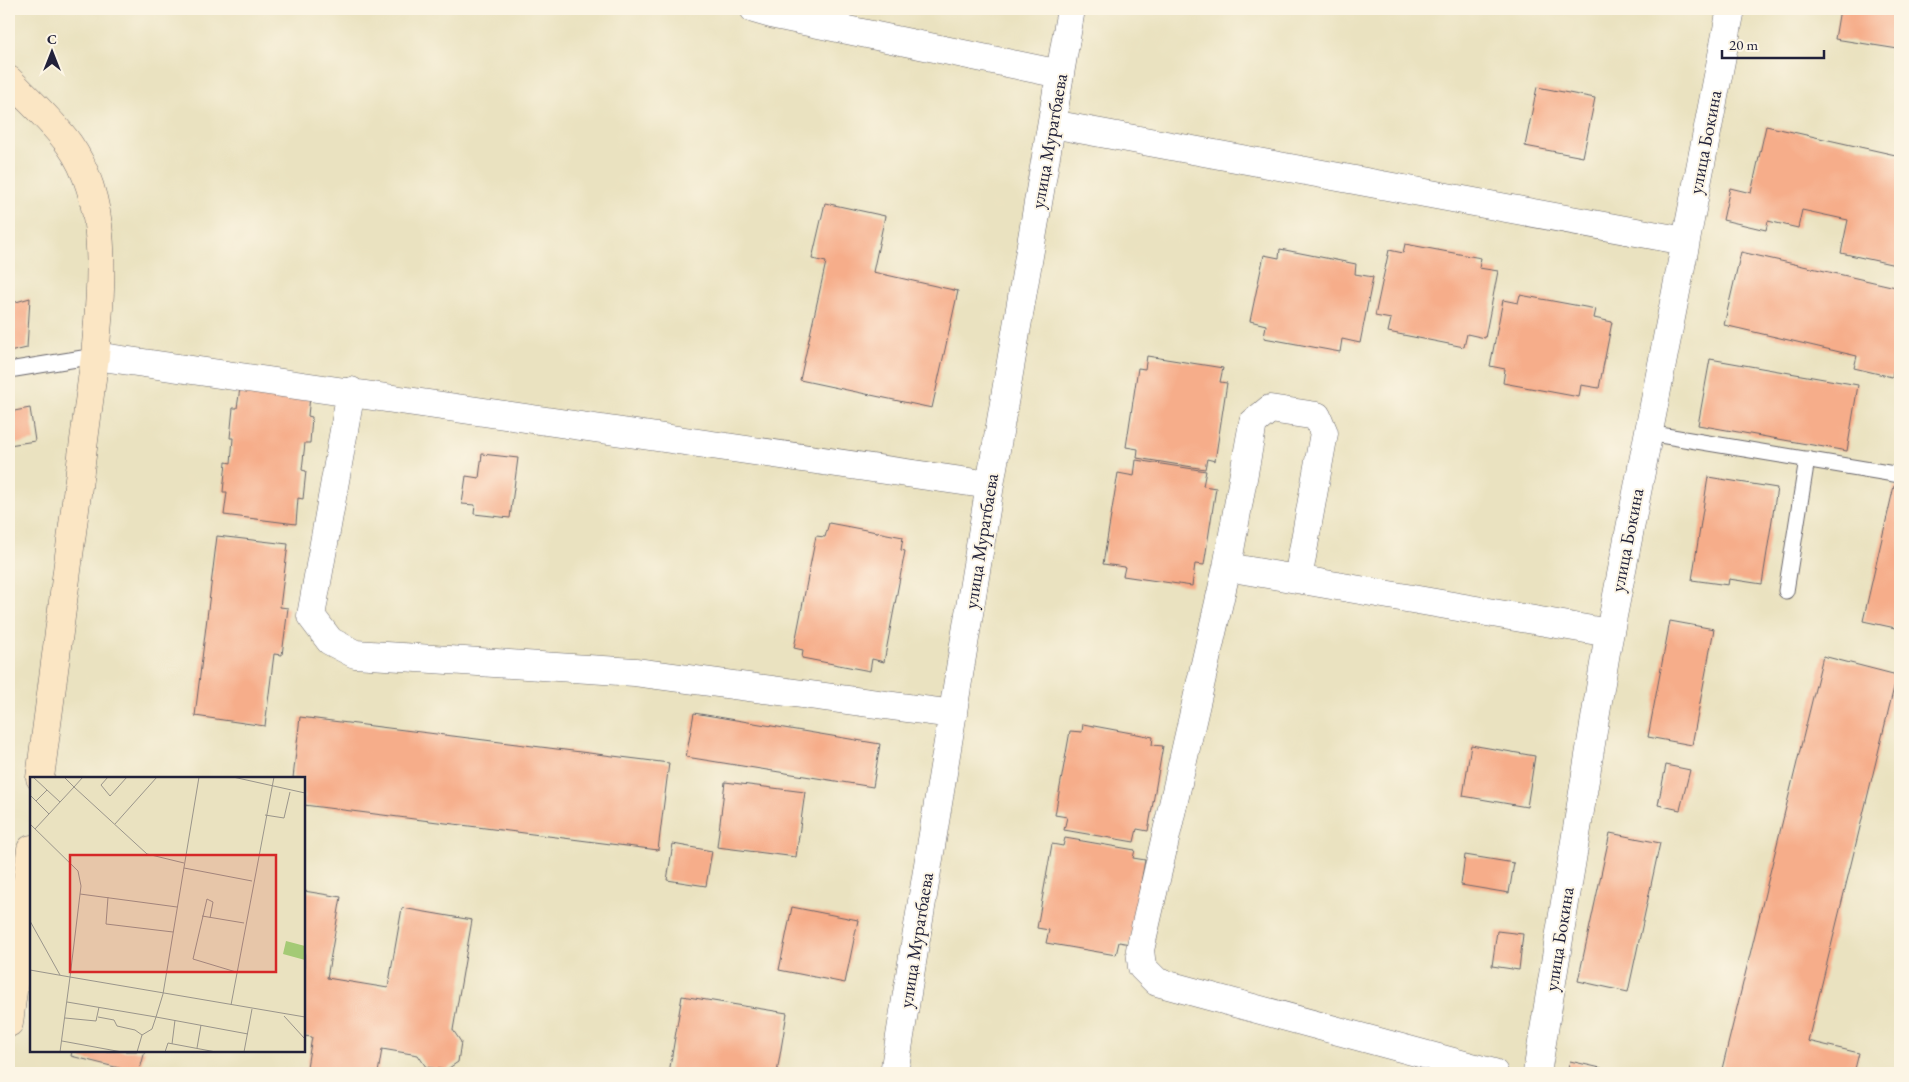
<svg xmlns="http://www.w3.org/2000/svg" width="1909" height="1082" font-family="'EB Garamond',serif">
<rect width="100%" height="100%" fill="#fcf5e5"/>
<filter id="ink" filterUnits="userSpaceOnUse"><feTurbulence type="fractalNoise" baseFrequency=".02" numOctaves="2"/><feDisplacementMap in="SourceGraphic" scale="10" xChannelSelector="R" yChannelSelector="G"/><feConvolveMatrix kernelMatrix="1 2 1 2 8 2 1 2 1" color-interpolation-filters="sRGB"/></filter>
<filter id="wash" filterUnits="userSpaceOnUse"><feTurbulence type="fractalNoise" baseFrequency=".0096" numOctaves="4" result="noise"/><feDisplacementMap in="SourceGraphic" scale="20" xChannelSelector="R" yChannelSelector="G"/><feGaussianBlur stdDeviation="1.12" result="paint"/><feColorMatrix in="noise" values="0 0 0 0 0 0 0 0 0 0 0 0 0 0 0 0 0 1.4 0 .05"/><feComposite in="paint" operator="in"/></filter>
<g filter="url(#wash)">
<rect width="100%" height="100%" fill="#eae2c0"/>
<g id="blocks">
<!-- building -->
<path fill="#f6ad8a" d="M1840,9h60l-2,40 -63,-10z
M1537,87l58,11 -12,59 -58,-11z
M1766,126l134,30v110l-59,-13 7,-33 -46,-10 -4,18 -30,-7 -2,9 -43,-10 7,-32 21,5z
M825,203l60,13 -12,56 85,19 -26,117 -132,-28 26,-118 -14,-3z
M1405,244l76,14 -2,10 19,3 -13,67 -18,-4 -3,13 -76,-15 3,-13 -16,-3 14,-66 14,3z
M1280,249l76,15 -1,10 18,3 -13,66 -18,-4 -2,13 -76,-14 2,-13 -16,-4 14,-66 15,3z
M1741,252l159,36v52l-8,37 -38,-9 3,-12 -133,-31z
M1520,295l76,14 -2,9 18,4 -13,66 -18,-3 -2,12 -76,-14 2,-14 -15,-3 13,-66 15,3z
M30,298l-3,50 -18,4v-48z
M1147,356l76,12 -3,14 7,1 -12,78 -8,-2 -2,10 -68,-11 1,-9 -12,-2 12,-79 7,1z
M1710,359l148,26 -11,66 -149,-26z
M240,388l70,8 -2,20 4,1 -2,26h-5l-3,27 4,1 -3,28 -5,-1 -2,26 -72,-9 3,-23h-4l3,-30 5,1 2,-25h-3l3,-30h4z
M30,408l5,33 -26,4v-33z
M482,454l36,4 -8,60 -36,-4 1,-9 -13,-1 4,-28 13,2z
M1136,460l70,11 -3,15 13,2 -12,77 -9,-1 -3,22 -69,-10 2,-9 -22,-3 15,-91 16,3z
M1708,477l69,11 -15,96 -33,-5 -1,6 -36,-5z
M1894,486l6,1v142l-37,-8z
M829,523l74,14 -2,13 4,1 -21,111 -12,-3 -2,12 -68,-13 1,-8 -9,-2 22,-112 9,1z
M217,536l71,8 -8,63 8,1 -6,47 -8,-1 -9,72 -70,-10z
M1670,621l44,8 -22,116 -44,-8z
M1823,656l74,19 -89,366 51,12 -5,20h-133z
M694,713l186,31 -7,43 -187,-30z
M300,717l369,46 -11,87 -354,-45v-27h-11z
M1083,724l70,13 -1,8 11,1 -15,85 -11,-2 -3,13 -70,-12 3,-13 -12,-2 15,-84 12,1z
M1471,745l64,11 -8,51 -64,-11z
M1666,765l24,5 -10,40 -22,-5z
M725,782l80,10 -9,65 -79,-10z
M1610,833l50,10 -32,149 -50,-11z
M1065,838l70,12 -2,8 12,2 -15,84 -11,-2 -3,13 -70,-12 3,-13 -12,-2 15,-84 11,2z
M673,844l39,7 -6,35 -39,-6z
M1465,855l49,8 -5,30 -48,-8z
M304,891l37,6 -14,81 61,10 14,-80 70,12 -19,110 8,12 -3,20 -12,8 -20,-3 -8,-12 -36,-6 -4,24h-67l-4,-6 5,-30 -8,-1z
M792,907l66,13 -13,63 -66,-13z
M1497,931l26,3 -4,36 -27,-4z
M682,996l105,17 -10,60h-108z
M72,1051h73l-6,22 -68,-17z
M1570,1061l35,8 -1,4h-37z"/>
</g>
</g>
<g filter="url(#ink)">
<use href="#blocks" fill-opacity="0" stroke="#68656a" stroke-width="1"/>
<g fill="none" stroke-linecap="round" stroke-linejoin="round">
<!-- lane casing -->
<g stroke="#68656a" stroke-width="17">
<path id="lane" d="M9,370l86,-14
M1648,433l252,42
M1786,591l21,-132"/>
</g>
<!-- street casing -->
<g stroke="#68656a" stroke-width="29">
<path id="street" d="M754,9l21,6 285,59
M1052,124l633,117
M95,356l895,129
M351,391l-40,225 19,25 25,13 280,18 318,42
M1227,567l382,66
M1298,579l26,-146 -7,-17 -47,-7 -17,14 -26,144 -87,383 2,17 15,15 337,91
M894,1073l96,-588 81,-476
M1537,1073l69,-421 125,-643"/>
</g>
<!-- secondary casing -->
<g stroke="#68656a" stroke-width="29">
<path id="secondary" d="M9,80c20,20 43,41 60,64 42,59 32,144 26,212l-55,422
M9,1023l22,-174"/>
</g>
<!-- lane -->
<use href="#lane" stroke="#fff" stroke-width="15"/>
<!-- street -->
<use href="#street" stroke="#fff" stroke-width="28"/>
<!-- secondary -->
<use href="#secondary" stroke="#fbe6c4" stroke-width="28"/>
</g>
</g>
<g text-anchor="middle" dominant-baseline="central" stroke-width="4" stroke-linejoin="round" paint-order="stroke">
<!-- street labels -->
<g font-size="19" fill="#22223b" stroke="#fcf5e5">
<text transform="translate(1049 141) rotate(-80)">улица Муратбаева</text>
<text transform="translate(1705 142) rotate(-79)">улица Бокина</text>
<text transform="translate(1627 540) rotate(-79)">улица Бокина</text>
<text transform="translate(981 541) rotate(-81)">улица Муратбаева</text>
<text transform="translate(1559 939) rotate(-81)">улица Бокина</text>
<text transform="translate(916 940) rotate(-81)">улица Муратбаева</text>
</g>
</g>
<!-- overview -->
<g transform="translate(30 777)">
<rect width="275" height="275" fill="#eae2c0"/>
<path d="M256,164l19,5v14l-22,-6z" fill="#a4ca75"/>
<path fill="none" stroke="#9a958b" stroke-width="1" d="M34,0l10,10 9,-10M78,0l-7,8 9,11 17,-19M203,0l72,16M17,13l13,12M0,18l6,6 11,-11 -14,-13M6,24l13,13M235,38l19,3 6,-26M0,47l48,47 3,15 -11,91 -40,-7M85,47l42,-47M5,52l39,-42 73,67 37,9M154,91l68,13M50,117l97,13M78,120l-2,27 67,8M172,139l42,7M180,141l3,-16 -6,-3 -14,60 43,13M0,144l30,54M37,225l89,15 7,-23 36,-217M201,228l43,-228M254,239l21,23M68,240l16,3 3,6 18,4 7,5M35,241l31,3 3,-14M32,264l60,11M142,267l3,-24M167,271l4,-23M30,275l10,-75 235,40M107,275l5,-17 10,-6 4,-12 92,17M135,275l3,-9 48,9M214,275l8,-43"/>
<path fill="#d62828" fill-opacity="0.15" stroke="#d62828" stroke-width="2.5" d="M40,78h206v117h-206z"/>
<rect width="275" height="275" fill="none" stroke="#22223b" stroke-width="2.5"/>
</g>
<!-- margin -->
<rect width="1909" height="1082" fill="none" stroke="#fcf5e5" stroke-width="30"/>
<!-- north arrow -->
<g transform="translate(52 52)" stroke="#fcf5e5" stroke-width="4" paint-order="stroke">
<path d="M0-4L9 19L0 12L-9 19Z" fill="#22223b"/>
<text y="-8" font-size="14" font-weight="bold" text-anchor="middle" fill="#22223b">С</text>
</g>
<!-- scale -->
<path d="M1722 50v8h102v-8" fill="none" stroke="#22223b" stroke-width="2.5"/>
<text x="1729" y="50" font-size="15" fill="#22223b" stroke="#fcf5e5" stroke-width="4" paint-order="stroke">20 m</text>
</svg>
